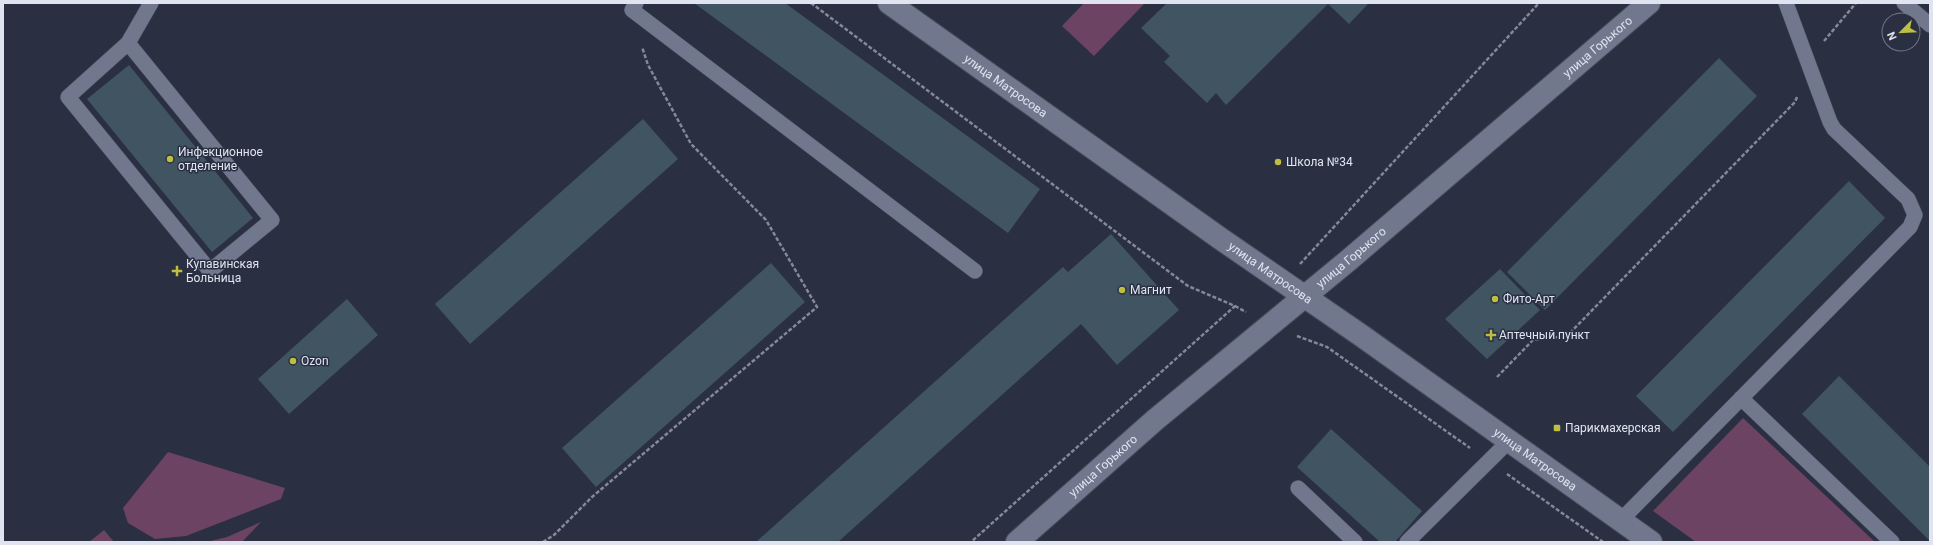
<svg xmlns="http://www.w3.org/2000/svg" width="1933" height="545" font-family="Roboto,sans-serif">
<rect width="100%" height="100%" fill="#2a3042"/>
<!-- green -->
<path fill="#6c4362" d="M1084,3h61l-51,53 -32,-30z
M1743,418l132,124h-179l-43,-31z
M168,452l117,36 -4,11 -95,37 -31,3 -27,-16 -5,-15z
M261,522l-19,20h-36l21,-5z
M104,530l10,12h-25z"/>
<!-- building -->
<path fill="#405462" d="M694,3h91l255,186 -32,44z
M1167,3h202l-20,21 -21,-20 -102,101 -10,-12 -9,10 -43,-41 6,-6 -29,-28z
M1719,58l38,38 -212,214 -38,-38z
M129,65l124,153 -41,34 -125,-153z
M643,119l35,40 -208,185 -35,-40z
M1849,181l36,37 -212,214 -37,-36z
M1111,234l68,76 -62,55 -36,-41 -243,218h-82l307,-275 5,5z
M771,263l34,39 -209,185 -34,-39z
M1500,269l40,41 -53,49 -42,-40z
M347,299l31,36 -89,79 -31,-35z
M1839,376l91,91v74l-128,-127z
M1331,429l91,82 -27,31h-15l-83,-75z"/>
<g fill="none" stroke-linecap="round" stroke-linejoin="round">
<!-- service casing -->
<g stroke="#484d5c" stroke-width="16">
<path id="service" d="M636,3l-4,7 343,261
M1904,3l26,22
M128,43l144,177 -62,51 -142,-174 60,-54 23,-40
M1741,398l151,144
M1298,488l57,54
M1621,520l289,-293 5,-12 -7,-16 -74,-70 -4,-7 -44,-119
M1407,542l102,-101"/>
</g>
<!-- tertiary casing -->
<g stroke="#484d5c" stroke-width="24">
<g id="tertiary">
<path id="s1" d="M889,3l332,236 141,97 289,206"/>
<path id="s2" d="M1017,542l138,-122 195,-161 299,-256"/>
</g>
</g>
<!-- path -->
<path stroke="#848998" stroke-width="2.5" stroke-dasharray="4 2" stroke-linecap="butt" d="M811,3l377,283 47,20 -264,236
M1824,41l32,-38
M1300,264l239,-261
M1235,306l11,6
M1297,336l30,11 143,101
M1497,377l36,-37 34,-4 228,-234 2,-5
M1507,474l96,68
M543,542l11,-7 38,-38 225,-190 -51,-87 -75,-76 -43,-79 -6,-18"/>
<!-- service -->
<use href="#service" stroke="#71788e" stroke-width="15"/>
<!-- tertiary -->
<use href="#tertiary" stroke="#71788e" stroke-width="22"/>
</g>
<!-- markers -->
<g fill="#bebf42" stroke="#2a3042" stroke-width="1.5">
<circle cx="170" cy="159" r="4"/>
<circle cx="1278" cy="162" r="4"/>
<path d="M175 265h4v4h4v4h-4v4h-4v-4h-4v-4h4z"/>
<circle cx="1122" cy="290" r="4"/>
<circle cx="1495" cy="299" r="4"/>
<path d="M1489 329h4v4h4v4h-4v4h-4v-4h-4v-4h4z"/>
<circle cx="293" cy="361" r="4"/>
<rect x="1553" y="424" width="8" height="8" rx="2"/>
</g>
<g text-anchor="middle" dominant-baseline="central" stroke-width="3" stroke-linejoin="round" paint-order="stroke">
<!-- street labels -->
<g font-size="12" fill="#e0e4f0" stroke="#2a3042">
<text stroke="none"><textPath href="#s2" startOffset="763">улица Горького</textPath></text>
<text stroke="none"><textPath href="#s1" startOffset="143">улица Матросова</textPath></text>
<text stroke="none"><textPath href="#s2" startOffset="439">улица Горького</textPath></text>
<text stroke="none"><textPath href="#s1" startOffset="467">улица Матросова</textPath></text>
<text stroke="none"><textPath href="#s1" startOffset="791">улица Матросова</textPath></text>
<text stroke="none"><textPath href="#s2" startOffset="115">улица Горького</textPath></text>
</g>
<!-- poi labels -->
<g font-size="12" fill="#e0e4f0" stroke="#2a3042" text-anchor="start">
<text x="178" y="152">Инфекционное<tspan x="178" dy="14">отделение</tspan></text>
<text x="1286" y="162">Школа №34</text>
<text x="186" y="264">Купавинская<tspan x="186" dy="14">Больница</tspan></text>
<text x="1130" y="290">Магнит</text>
<text x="1503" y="299">Фито-Арт</text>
<text x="1499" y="335">Аптечный пункт</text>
<text x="301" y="361">Ozon</text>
<text x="1565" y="428">Парикмахерская</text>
</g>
</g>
<!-- border -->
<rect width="1933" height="545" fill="none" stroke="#e0e4f0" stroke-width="8"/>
<!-- north arrow -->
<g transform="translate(1901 32) rotate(246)"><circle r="19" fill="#2a3042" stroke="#737888"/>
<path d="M0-3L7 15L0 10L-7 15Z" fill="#bebf42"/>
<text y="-6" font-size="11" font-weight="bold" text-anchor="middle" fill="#e0e4f0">N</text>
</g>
</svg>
